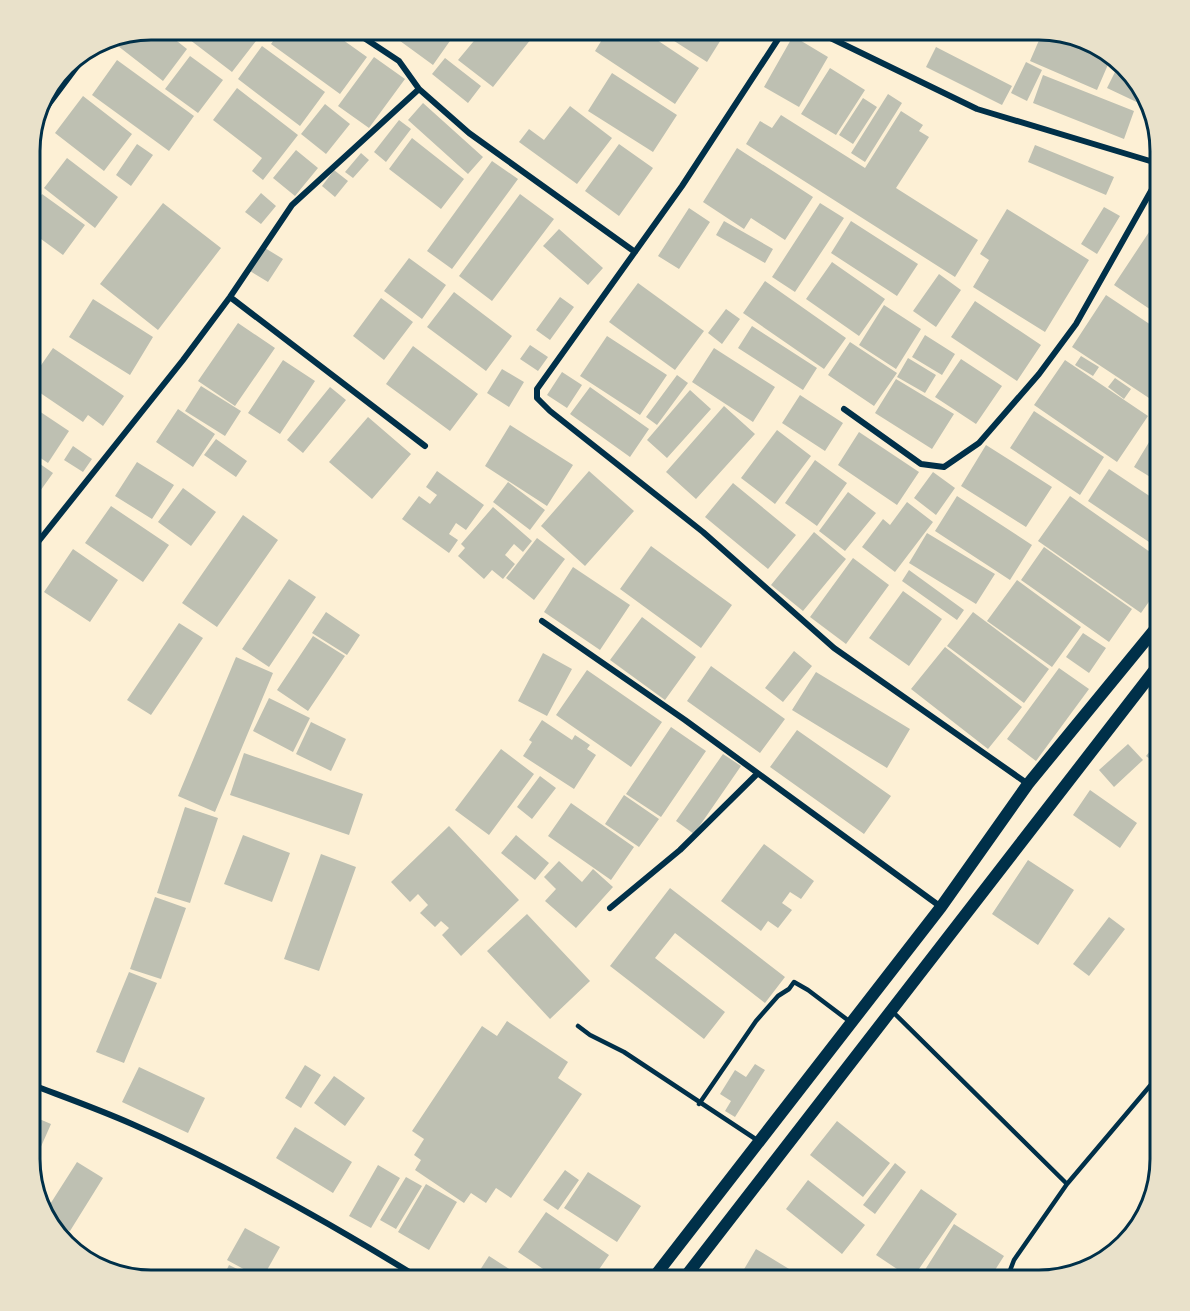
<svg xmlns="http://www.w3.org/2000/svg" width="1190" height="1311" font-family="Helvetica,sans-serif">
<rect width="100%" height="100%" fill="#fdf0d5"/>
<!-- building -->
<path fill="#bec0b2" d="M151,30h12l24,19 -24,32 -45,-35 8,-11z
M177,30h64l15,11 -24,31z
M281,30h48l38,27 -27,37 -69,-50z
M402,30h38l12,8 -19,27 -37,-27z
M483,30h47l5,4 -42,53 -35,-27z
M608,30h34l57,38 -24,36 -80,-53z
M657,30h70l-20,32z
M1043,31l67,29 -13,30 -67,-29z
M793,36l35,21 -29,50 -35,-20z
M262,46l63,46 -25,34 -62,-47z
M936,47l76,39 -10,19 -76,-38z
M190,56l33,24 -25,33 -33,-24z
M374,57l31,22 -36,49 -31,-22z
M445,58l36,28 -13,17 -36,-29z
M117,60l77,56 -25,35 -77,-56z
M1026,62l16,8 -15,31 -16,-8z
M1119,64l16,13 10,29 -38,-18z
M830,68l35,22 -29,45 -35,-21z
M612,73l65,42 -24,37 -65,-41z
M1043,75l91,36 -10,28 -91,-36z
M237,88l61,47 -35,45 -11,-9 10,-13 -49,-38z
M888,94l14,9 -37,59 -14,-9z
M83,96l49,38 -28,37 -49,-38z
M863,98l14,9 -24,37 -14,-9z
M423,103l60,54 -15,17 -60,-54z
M325,104l25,20 -24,30 -25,-20z
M570,106l42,32 -35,46 -58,-42 10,-13 15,11z
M901,111l22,14 -4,6 10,6 -33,51 82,52 -23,37 -209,-133 14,-23 12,7 9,-13 84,53z
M399,120l12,9 -25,33 -12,-10z
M412,138l52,41 -23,30 -52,-40z
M137,144l16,11 -22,31 -15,-11z
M619,144l34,24 -34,48 -34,-25z
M1035,145l79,32 -8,18 -78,-33z
M737,148l76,49 -28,43 -34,-22 -7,11 -41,-27z
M296,150l22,18 -23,28 -22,-18z
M361,153l8,7 -16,18 -8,-6z
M67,158l51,39 -23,31 -51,-40z
M492,161l26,18 -66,90 -25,-18z
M334,170l14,11 -13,16 -13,-11z
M261,193l15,13 -15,18 -16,-12z
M42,194l43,31 -22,30 -33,-24v-20z
M520,194l34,25 -62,82 -33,-25z
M163,203l58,45 -63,82 -58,-46z
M820,203l24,15 -49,74 -23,-15z
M1104,207l16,9 -23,38 -16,-10z
M689,208l21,14 -31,47 -21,-13z
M1007,209l82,51 -44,72 -72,-45 16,-27 -9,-6z
M724,221l49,28 -8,14 -49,-28z
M851,221l67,43 -21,32 -66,-43z
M1155,223l5,4v89l-46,-31z
M559,229l44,39 -15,17 -45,-39z
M265,248l18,11 -15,23 -18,-11z
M409,258l37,27 -24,34 -38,-28z
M832,262l53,37 -26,37 -53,-37z
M939,274l22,16 -25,37 -23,-16z
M765,281l81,57 -22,31 -81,-56z
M638,283l66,48 -29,39 -66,-48z
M454,292l58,44 -26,35 -59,-44z
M1106,295l54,36v63l-5,8 -83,-55z
M560,297l14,10 -24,33 -14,-10z
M381,298l32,24 -29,38 -31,-24z
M93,299l60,38 -23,38 -61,-38z
M975,301l66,44 -24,36 -66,-44z
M884,305l37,24 -25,40 -37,-24z
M726,309l14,10 -18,25 -14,-11z
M238,323l37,25 -40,58 -37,-25z
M752,326l65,42 -14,22 -65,-42z
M925,335l30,19 -13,21 -30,-18z
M607,336l60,39 -27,40 -60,-39z
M850,342l47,31 -23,33 -46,-31z
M530,345l18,12 -10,14 -18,-12z
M413,346l65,48 -28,37 -64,-47z
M53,348l71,48 -21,30 -15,-11 -5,7 -53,-36v-5z
M714,348l61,39 -22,35 -61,-40z
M1081,356l18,11 -6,9 -18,-11z
M908,358l28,17 -11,18 -28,-16z
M961,359l41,27 -26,38 -41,-27z
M283,360l32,21 -35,53 -32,-21z
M1065,360l83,56 -31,46 -83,-57z
M502,369l22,13 -15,25 -22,-14z
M562,372l20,13 -15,23 -20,-13z
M677,375l11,8 -31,42 -11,-8z
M1115,378l16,11 -7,10 -16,-12z
M896,379l58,35 -22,35 -57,-36z
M201,386l40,25 -16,25 -40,-25z
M330,387l16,13 -43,53 -16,-13z
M590,387l59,42 -19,28 -60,-43z
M690,390l21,19 -44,49 -20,-18z
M800,395l43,28 -18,28 -43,-28z
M30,405l39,26 -21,32 -18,-12z
M724,406l31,28 -59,65 -30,-27z
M178,409l37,25 -22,33 -37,-25z
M1034,411l70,46 -24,38 -70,-47z
M368,417l43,37 -39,45 -43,-37z
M1160,424v59l-26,-16z
M510,425l63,40 -26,41 -62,-40z
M777,430l34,26 -36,48 -34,-26z
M859,432l60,40 -22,33 -59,-40z
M216,439l31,22 -11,16 -32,-22z
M986,445l66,42 -26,40 -65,-41z
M73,446l19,13 -9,13 -19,-12z
M30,457l23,16 -15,21 -8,-5z
M815,460l32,23 -30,43 -32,-23z
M137,462l37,23 -22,34 -37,-23z
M1109,469l51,34v28l-8,13 -64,-43z
M437,471l47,34 -18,25 -10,-7 -7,11 9,6 -9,13 -47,-34 17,-23 11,8 7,-9 -11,-8z
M589,471l45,40 -49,55 -44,-40z
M933,472l22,16 -19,27 -22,-17z
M508,482l37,28 -15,20 -37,-28z
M733,483l63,52 -28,34 -63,-52z
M183,488l33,24 -25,34 -33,-24z
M848,492l28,21 -31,38 -26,-20z
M957,496l75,49 -22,35 -75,-49z
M1070,496l90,63v27l-19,27 -103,-72z
M907,502l26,20 -38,50 -33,-25 21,-28 7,6z
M111,506l58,39 -26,37 -58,-39z
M493,507l39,34 -9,11 -9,-8 -9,11 10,9 -12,15 -11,-9 -8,9 -26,-23 7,-8 -4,-4z
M243,515l35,25 -61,87 -35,-24z
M814,532l32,27 -43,52 -32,-26z
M927,533l68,41 -19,30 -67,-41z
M537,538l28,21 -31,41 -28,-22z
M651,546l81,59 -31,43 -81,-59z
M1044,547l88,62 -23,33 -88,-62z
M73,549l45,31 -28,42 -46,-30z
M853,558l36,27 -43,59 -36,-27z
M573,567l57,38 -30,45 -56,-38z
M909,570l55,40 -7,10 -55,-39z
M289,579l27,18 -47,70 -27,-18z
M1017,580l64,47 -29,40 -65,-46z
M903,591l39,28 -33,47 -40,-28z
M326,612l34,23 -13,20 -35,-22z
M973,612l76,57 -25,34 -77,-57z
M642,617l54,40 -31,43 -55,-40z
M179,623l24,15 -52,77 -24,-15z
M1083,633l23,15 -17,25 -23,-16z
M313,636l32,20 -37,55 -31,-21z
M945,647l77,60 -34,42 -77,-60z
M794,651l18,15 -29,36 -18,-14z
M543,653l29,16 -25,47 -29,-15z
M236,657l37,16 -58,139 -37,-16z
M711,666l74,53 -25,34 -73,-52z
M1059,668l30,21 -53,72 -29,-22z
M587,670l75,52 -31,45 -75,-52z
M816,672l94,57 -23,39 -95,-58z
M269,698l41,20 -17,34 -40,-21z
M542,720l30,20 3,-5 15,10 -3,4 9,6 -22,34 -51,-33 9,-14 -3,-2z
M311,722l35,17 -15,32 -35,-17z
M671,727l35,24 -45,66 -35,-23z
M797,730l94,66 -27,38 -94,-67z
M1160,739v28l-14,-11z
M1128,744l15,16 -29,27 -15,-17z
M501,749l33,25 -45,61 -34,-25z
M244,753l119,41 -14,41 -119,-40z
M723,754l18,12 -47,68 -18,-13z
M540,776l16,12 -24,31 -15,-12z
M1090,790l47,33 -17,25 -47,-33z
M624,795l35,24 -20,28 -34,-23z
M571,803l63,44 -23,33 -63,-44z
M185,807l33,11 -28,85 -33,-10z
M449,826l70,74 -58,56 -19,-21 7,-7 -8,-7 -6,6 -15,-14 8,-8 -10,-11 -8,8 -19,-20z
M243,835l47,18 -18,49 -48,-18z
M516,835l33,28 -14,17 -34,-27z
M764,844l50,37 -13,18 -11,-7 -8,11 10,7 -14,18 -10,-7 -7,10 -40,-30z
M321,854l35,13 -37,104 -35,-12z
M1028,860l46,30 -36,55 -46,-31z
M559,861l23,21 11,-13 20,18 -37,41 -31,-27 11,-12 -12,-12z
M670,888l115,89 -20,26 -90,-70 -20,25 70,54 -21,27 -94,-73z
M155,897l31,11 -25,71 -31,-10z
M527,914l63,67 -40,38 -63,-68z
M1109,917l16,12 -36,47 -16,-12z
M129,972l28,11 -33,80 -28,-11z
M507,1021l61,41 -10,16 24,16 -71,104 -15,-10 -10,15 -15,-10 -7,10 -49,-33 6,-10 -7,-5 10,-16 -12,-8 70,-105 15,10z
M755,1064l10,6 -30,47 -10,-6 6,-10 -11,-7 15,-24 11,7z
M305,1065l16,10 -20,33 -16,-10z
M139,1067l66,31 -17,35 -66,-31z
M334,1076l31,22 -20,28 -31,-23z
M30,1115l21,9 -19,43 -2,-7z
M837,1121l53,42 -27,34 -53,-42z
M295,1127l57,35 -19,31 -57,-35z
M77,1162l26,16 -33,53 -20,-12 -3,-10z
M895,1163l11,9 -31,42 -12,-9z
M378,1165l22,13 -29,50 -22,-12z
M565,1170l14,10 -21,30 -15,-10z
M588,1172l53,34 -24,36 -53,-34z
M406,1177l16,9 -26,43 -16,-9z
M808,1180l57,45 -23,29 -56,-45z
M426,1184l31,18 -28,48 -31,-18z
M921,1189l36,25 -45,65 -36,-24z
M546,1212l63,43 -18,26h-30l-43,-29z
M954,1224l50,32 -16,25h-70z
M245,1228l35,19 -18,32 -35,-19z
M756,1249l53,32h-72z
M489,1256l39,25h-55z
M229,1265l33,16h-41z"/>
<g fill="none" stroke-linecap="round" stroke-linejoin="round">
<!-- service -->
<path stroke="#003049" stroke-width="4.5" d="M893,1012l174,172
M578,1026l12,9 34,17 133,88
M699,1104l57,-83 22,-25 11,-7 5,-7 14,8 41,31
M1006,1281l8,-21 53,-76 93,-110"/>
<!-- minor -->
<path stroke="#003049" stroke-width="6" d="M352,30l47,31 20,28 50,44 166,119
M784,30l-102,156 -145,203v9l13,13 153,121 131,116 194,136
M814,30l163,79 183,55
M37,120l53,-71
M230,297l195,149
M844,409l77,55 23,3 35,-24 60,-69 37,-50 84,-149
M30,552l153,-192 47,-63 62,-92 127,-116
M542,621l143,99 256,187
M610,908l70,-58 77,-76
M30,1084c34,13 68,25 102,40 101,44 198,99 292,157"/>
<!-- secondary -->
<path stroke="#003049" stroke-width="12" d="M651,1281l290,-374 87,-123 132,-161
M682,1281l478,-618"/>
</g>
<!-- crop -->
<path d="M0 0H1190V1311H0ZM151 40H1039A111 111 0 0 1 1150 151V1159A111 111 0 0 1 1039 1270H151A111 111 0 0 1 40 1159V151A111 111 0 0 1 151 40Z" fill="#e9e1ca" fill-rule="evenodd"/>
<path fill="none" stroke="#003049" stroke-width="3" d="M151 40H1039A111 111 0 0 1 1150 151V1159A111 111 0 0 1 1039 1270H151A111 111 0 0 1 40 1159V151A111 111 0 0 1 151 40Z"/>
</svg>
